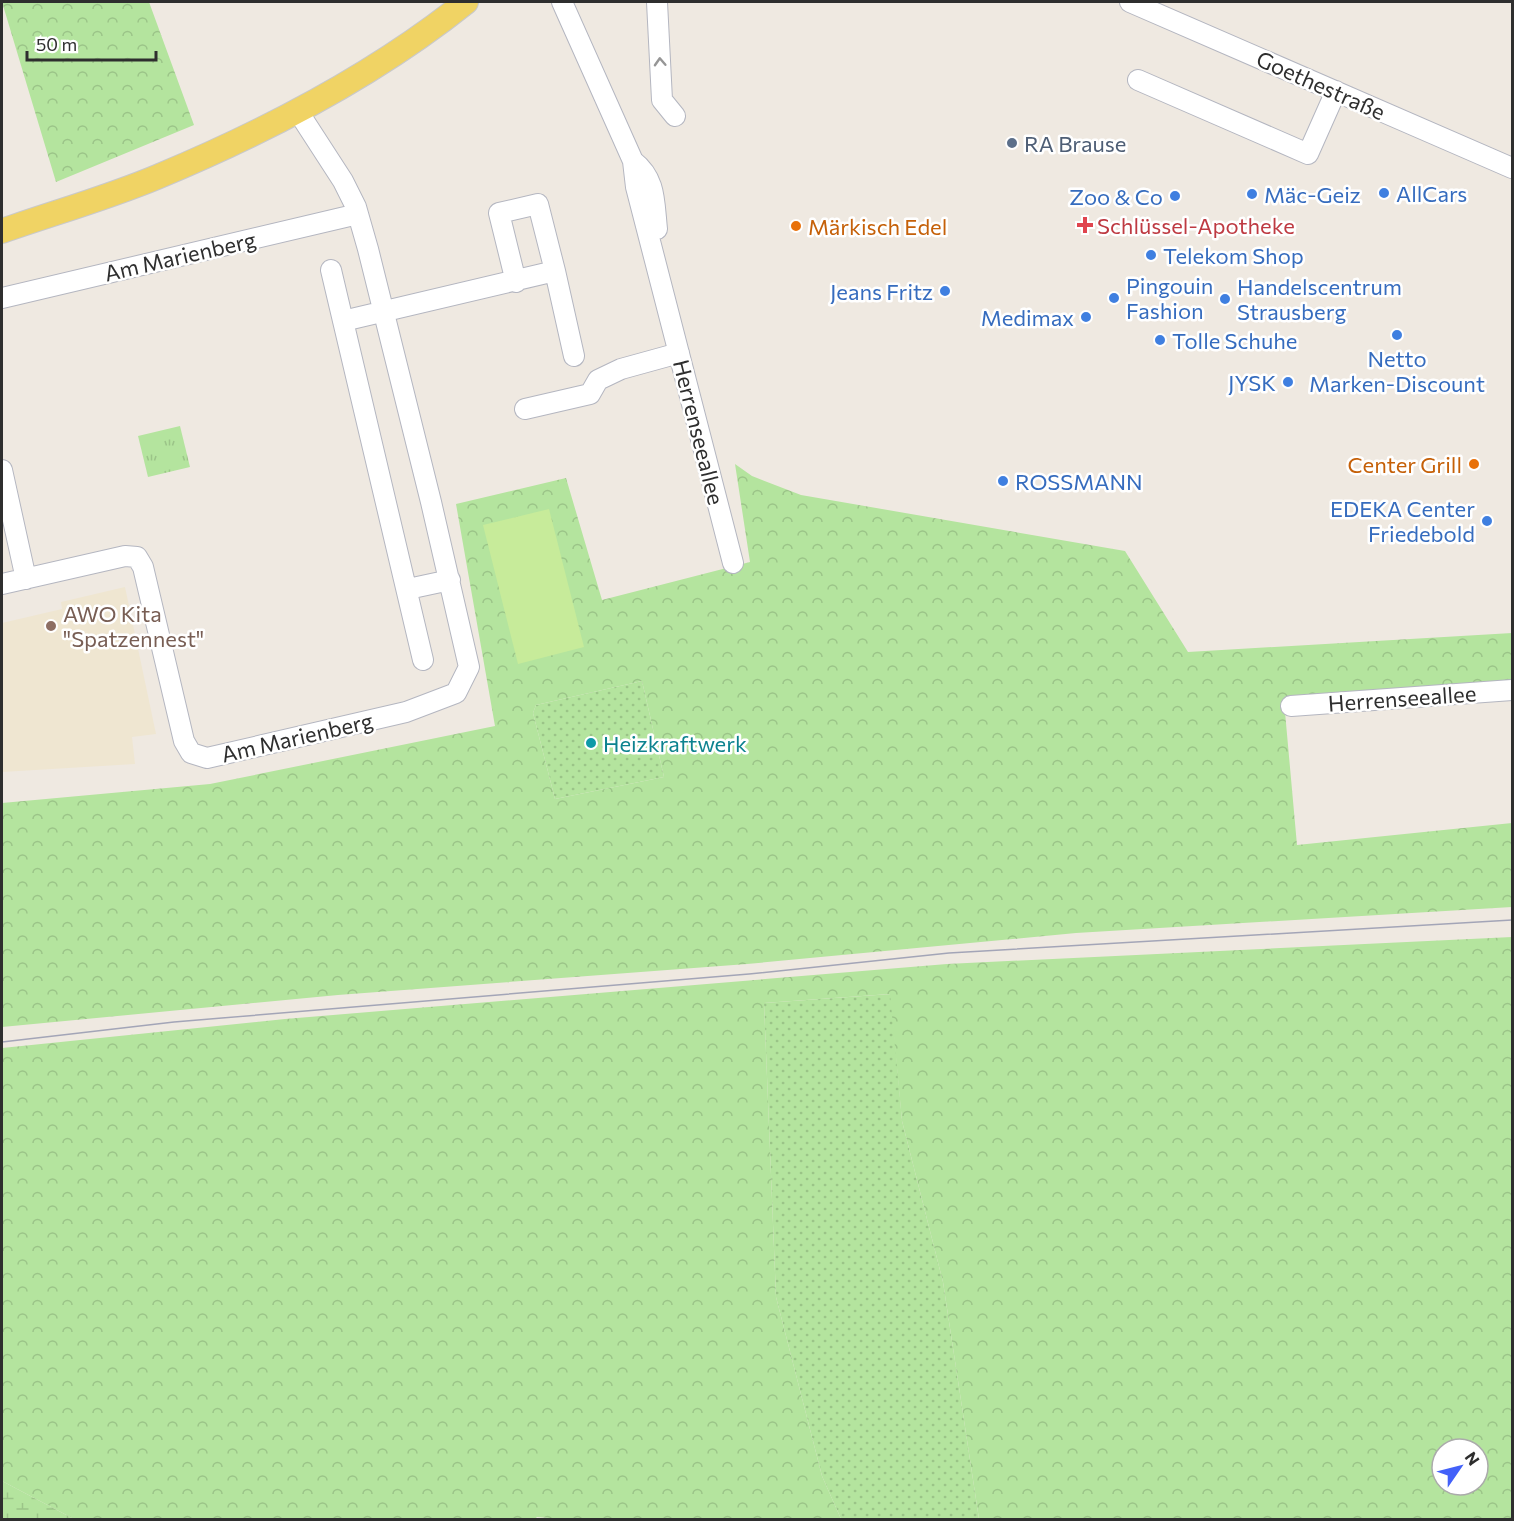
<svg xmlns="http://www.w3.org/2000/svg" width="1514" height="1521" font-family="Commissioner,sans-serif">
<defs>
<pattern id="grass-dots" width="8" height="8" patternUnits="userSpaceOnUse" patternTransform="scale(1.5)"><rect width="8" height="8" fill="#b4e49e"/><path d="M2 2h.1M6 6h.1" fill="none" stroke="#9bc488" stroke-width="1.8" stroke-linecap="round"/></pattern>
<pattern id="forest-crowns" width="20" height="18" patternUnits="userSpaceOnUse" patternTransform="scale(1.5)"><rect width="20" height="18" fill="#b4e49e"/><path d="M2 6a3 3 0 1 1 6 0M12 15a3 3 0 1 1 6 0" fill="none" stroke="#9bc488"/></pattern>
<pattern id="wetland-marsh" width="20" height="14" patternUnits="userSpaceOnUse" patternTransform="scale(1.5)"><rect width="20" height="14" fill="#b4e49e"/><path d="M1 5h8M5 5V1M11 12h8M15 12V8" fill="none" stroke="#9bc488"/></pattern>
<pattern id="park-tufts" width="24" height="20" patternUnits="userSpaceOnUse" patternTransform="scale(1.5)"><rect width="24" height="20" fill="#b4e49e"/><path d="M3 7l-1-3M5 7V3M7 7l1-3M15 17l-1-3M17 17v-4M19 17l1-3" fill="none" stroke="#9bc488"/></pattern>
</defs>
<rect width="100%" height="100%" fill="#efe9e1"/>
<!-- education -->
<path fill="#efe6d1" d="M125,587l31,147 -24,3 3,27 -133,8v-149l60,-14 -1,-7z"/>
<!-- grass -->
<path fill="url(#grass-dots)" d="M642,681l22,96 -109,22 -22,-86 3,-8z
M891,994l11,127 41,161 36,237h-138l-19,-43 -46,-179 -12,-294z"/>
<!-- forest -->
<path fill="url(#forest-crowns)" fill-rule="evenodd" d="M2,2h147l45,123 -138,57z
M735,464l17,12 49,19 324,56 63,101 324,-19v59l-227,20 12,133 215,-22v84l-436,26 -329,31 -409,31 -336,32v-224l208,-19 285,-58 -39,-222 110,-26 36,122 148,-38zM642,681l22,96 -109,22 -22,-86 3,-8z
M1512,937v582h-533l-36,-237 -41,-161 -12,-127 -126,9 12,294 46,179 19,43 -270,1 -34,-3 -3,3 -460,-1 -72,-38v-433l283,-29 662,-55zM1442,1449h36v36h-36z"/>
<!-- wetland -->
<path fill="url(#wetland-marsh)" d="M2,1481l72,38h-72z"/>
<!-- park -->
<path fill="url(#park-tufts)" d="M180,426l10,41 -42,10 -10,-41z"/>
<!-- pitch -->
<path fill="#c7eb9a" d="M549,509l35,138 -66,17 -35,-139z"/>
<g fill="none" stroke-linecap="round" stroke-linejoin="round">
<!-- minor casing -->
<g stroke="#b4b6c0" stroke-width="22">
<path id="minor" d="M562,2l71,159 3,26 97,376
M657,2l5,98 13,16
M1130,2l382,166
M1138,80l170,74 28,-63
M633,161c23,18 21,40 24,68
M331,270l92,390
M516,282l-17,-69 39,-9 17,67
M2,298l356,-84
M343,321l212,-50 19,85
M525,409l65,-15 8,-14 23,-11 58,-16
M2,470l24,109
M2,584l123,-28 12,1 6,10 41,174 7,12 16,5 199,-46 50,-19 13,-26 -38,-165 -63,-253 -12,-42 -13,-26 -46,-71
M408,589l42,-9
M1291,706l221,-16"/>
</g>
<!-- major casing -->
<g stroke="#c9c9c9" stroke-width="26">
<path id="major" d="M2,231c51,-18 105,-33 155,-54 108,-45 218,-102 309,-175"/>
</g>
<!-- minor -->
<use href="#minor" stroke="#fff" stroke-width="20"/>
<!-- major -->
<use href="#major" stroke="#f0d364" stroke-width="24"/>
<!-- tram -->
<path stroke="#a3a5b7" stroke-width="1.5" d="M2,1042l172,-20 575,-48 200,-21 563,-33"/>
</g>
<!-- one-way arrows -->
<defs><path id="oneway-chevron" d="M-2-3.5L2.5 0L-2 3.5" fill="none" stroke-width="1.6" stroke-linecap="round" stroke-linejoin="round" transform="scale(1.5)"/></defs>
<use stroke="#969696" href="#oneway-chevron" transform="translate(660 62) rotate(-93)"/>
<!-- markers -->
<circle fill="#5c6f8a" stroke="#fff" stroke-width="2" cx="1012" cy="143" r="6"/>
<g fill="#3f7fe0" stroke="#fff" stroke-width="2">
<circle cx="1384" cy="193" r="6"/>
<circle cx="1252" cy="194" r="6"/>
<circle cx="1175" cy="196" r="6"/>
<circle cx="1151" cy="255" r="6"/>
<circle cx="945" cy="291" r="6"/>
<circle cx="1114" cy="298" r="6"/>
<circle cx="1225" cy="299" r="6"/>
<circle cx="1086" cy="317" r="6"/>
<circle cx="1397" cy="335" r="6"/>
<circle cx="1160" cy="340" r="6"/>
<circle cx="1288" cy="382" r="6"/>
<circle cx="1003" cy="481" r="6"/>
<circle cx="1487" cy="521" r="6"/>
</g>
<path fill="#e0444e" stroke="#fff" stroke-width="2" d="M1082 216h6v6h6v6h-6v6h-6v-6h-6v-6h6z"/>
<g fill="#e8710a" stroke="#fff" stroke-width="2">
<circle cx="796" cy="226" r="6"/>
<circle cx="1474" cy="464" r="6"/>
</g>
<circle fill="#8d6e63" stroke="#fff" stroke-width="2" cx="51" cy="626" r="6"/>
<circle fill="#0f9aa8" stroke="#fff" stroke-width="2" cx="591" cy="743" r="6"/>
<g text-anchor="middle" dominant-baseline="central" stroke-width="5" stroke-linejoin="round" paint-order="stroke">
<!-- street labels -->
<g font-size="22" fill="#2e2e2e" stroke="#fff">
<text transform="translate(1321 85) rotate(24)">Goethestraße</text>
<text transform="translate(180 256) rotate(-13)">Am Marienberg</text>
<text transform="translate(699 432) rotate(76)">Herrenseeallee</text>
<text transform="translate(1402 698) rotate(-4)">Herrenseeallee</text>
<text transform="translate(297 737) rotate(-13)">Am Marienberg</text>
</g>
<!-- service labels -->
<g font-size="22" fill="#4e5e75" stroke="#fff" text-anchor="start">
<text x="1024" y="143">RA Brause</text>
</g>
<!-- shop labels -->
<g font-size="22" fill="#366cbe" stroke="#fff" text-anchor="start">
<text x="1396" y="193">AllCars</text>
<text x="1264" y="194">Mäc-Geiz</text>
<text x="1163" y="196" text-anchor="end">Zoo &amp; Co</text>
<text x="1163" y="255">Telekom Shop</text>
<text x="1126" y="285">Pingouin<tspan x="1126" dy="25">Fashion</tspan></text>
<text x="1237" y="286">Handelscentrum<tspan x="1237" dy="25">Strausberg</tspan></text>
<text x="933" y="291" text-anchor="end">Jeans Fritz</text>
<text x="1074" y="317" text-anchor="end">Medimax</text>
<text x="1172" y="340">Tolle Schuhe</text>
<text x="1397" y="358" text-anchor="middle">Netto<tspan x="1397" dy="25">Marken-Discount</tspan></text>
<text x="1276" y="382" text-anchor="end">JYSK</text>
<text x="1015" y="481">ROSSMANN</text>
<text x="1475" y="508" text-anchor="end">EDEKA Center<tspan x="1475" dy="25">Friedebold</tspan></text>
</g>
<!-- health labels -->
<g font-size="22" fill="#be3a42" stroke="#fff" text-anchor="start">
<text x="1097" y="225">Schlüssel-Apotheke</text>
</g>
<!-- food labels -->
<g font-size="22" fill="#c56008" stroke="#fff" text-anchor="start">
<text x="808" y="226">Märkisch Edel</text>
<text x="1462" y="464" text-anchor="end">Center Grill</text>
</g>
<!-- education labels -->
<g font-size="22" fill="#785e54" stroke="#fff" text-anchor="start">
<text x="63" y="613">AWO Kita<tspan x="63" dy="25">"Spatzennest"</tspan></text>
</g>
<!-- culture labels -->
<g font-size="22" fill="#0d838f" stroke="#fff" text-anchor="start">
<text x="603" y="743">Heizkraftwerk</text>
</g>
</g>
<!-- border -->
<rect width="1514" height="1521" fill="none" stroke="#2e2e2e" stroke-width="6"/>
<!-- north arrow -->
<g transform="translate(1460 1467) rotate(55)"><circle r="28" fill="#ffffff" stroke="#ababab" stroke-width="1.5"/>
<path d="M0-4.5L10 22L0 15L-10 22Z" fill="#4361f9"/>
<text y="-9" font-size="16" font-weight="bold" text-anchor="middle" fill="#2e2e2e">N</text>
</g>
<!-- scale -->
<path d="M27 51v9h129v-9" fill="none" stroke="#2e2e2e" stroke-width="3"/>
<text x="36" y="51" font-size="18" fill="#2e2e2e" stroke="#ffffff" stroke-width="4.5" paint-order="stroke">50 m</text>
</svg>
